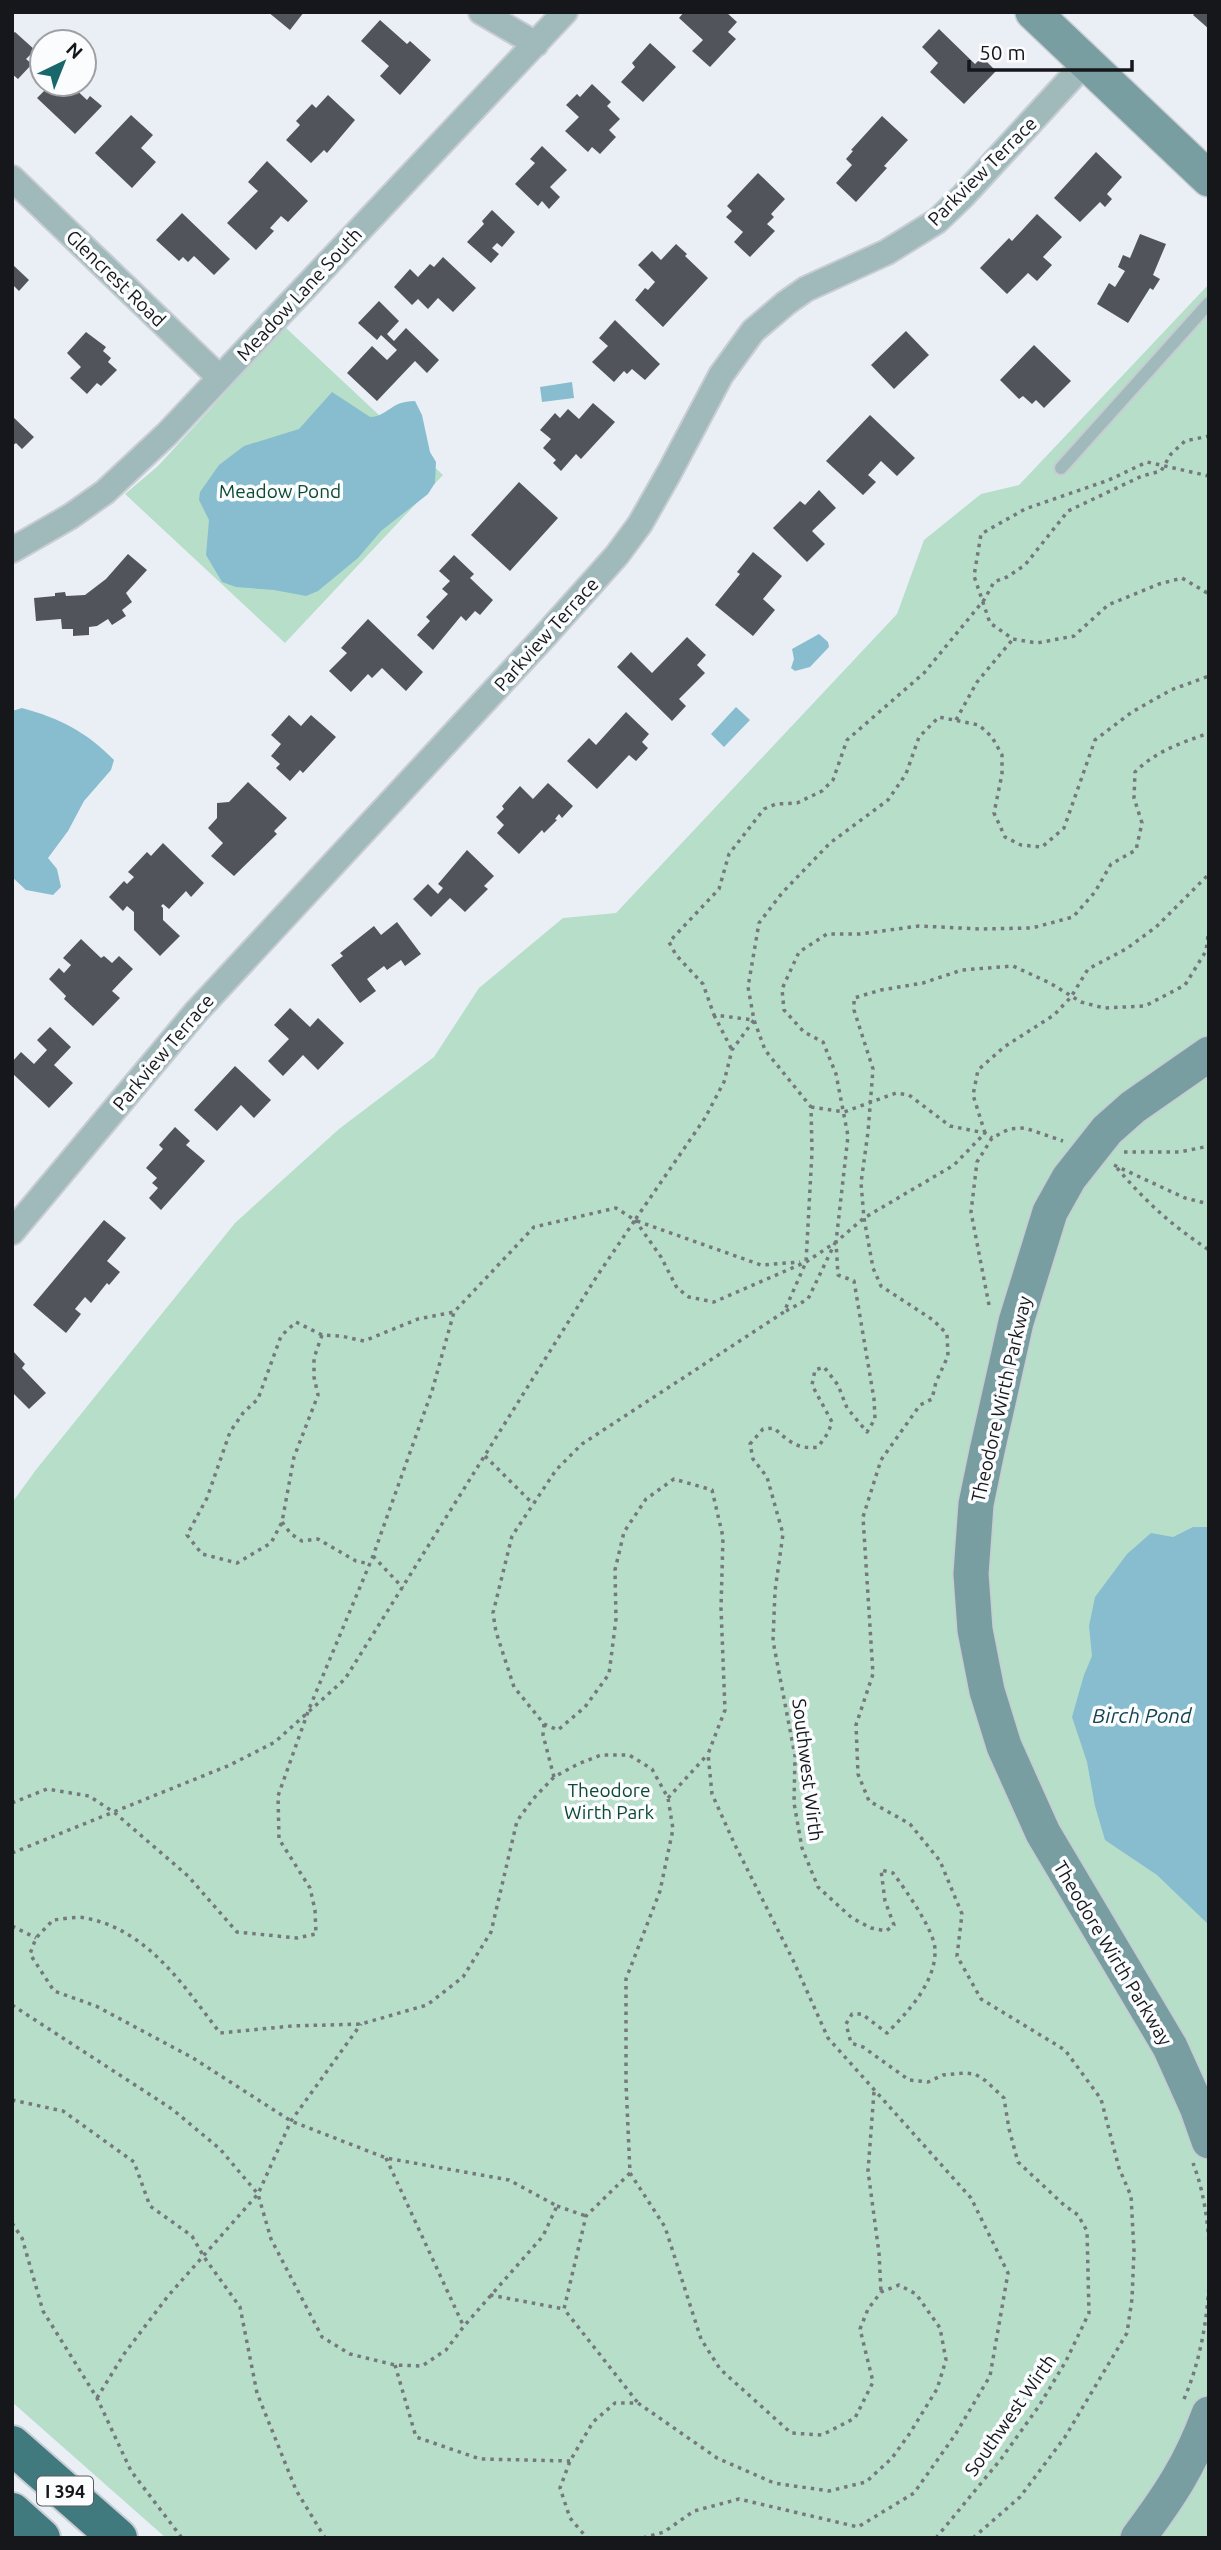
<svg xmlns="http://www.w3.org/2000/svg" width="1221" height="2550" font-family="Ubuntu,sans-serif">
<rect width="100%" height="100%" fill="#eaeff6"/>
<!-- green -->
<path fill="#b7dec9" d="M1209,284v2254h-1043l-154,-136v-899l23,-32 200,-248 104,-94 95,-72 45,-69 84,-70 53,-5 281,-299 27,-74 57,-46 38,-9z
M285,327l158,148 -158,168 -160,-149 33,-28z"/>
<!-- water -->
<path fill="#88bdcf" d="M572,382l2,16 -32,4 -2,-15z
M332,392l38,25c19,-1 20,-16 45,-16l7,14 8,37 6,10 -1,21 -7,11 -47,37 -23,27 -40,33 -12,5 -32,-6 -38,-3 -14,-5 -16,-27 3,-35 -10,-20 1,-8 19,-27 25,-19 55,-17z
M819,634l9,8 1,5 -19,20 -15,4 -4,-3 3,-9 -2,-10z
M736,707l14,13 -26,27 -13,-13z
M22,708c37,10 65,24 92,52l-3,10 -27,31 -16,30 -20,27 9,11 4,18 -8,8 -27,-5 -14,-13v-166z
M1193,1527h16v398l-52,-50 -52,-35 -10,-34 -8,-44 -15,-45 12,-42 8,-19 -3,-30 6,-29 32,-43 24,-21 22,4z"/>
<!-- building -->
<path fill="#51555b" d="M268,12h36l-14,18z
M684,12h42l11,10 -9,10 8,7 -26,28 -18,-16 11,-11 -24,-22z
M1196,12h13v17l-16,-14z
M380,20l27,24 3,-3 21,19 -31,35 -20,-19 9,-10 -28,-25z
M939,29l36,35 7,-7 14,14 -32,33 -34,-32 8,-9 -16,-16z
M15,32l20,18 -9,9 6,5 -14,15 -6,-5v-40z
M650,43l26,24 -33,35 -22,-20 14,-15 -3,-4z
M51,84h19l17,16 3,-4 12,10 -27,28 -38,-36z
M592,84l19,18 -4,4 13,13 -11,11 7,7 -16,17 -8,-7 -4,5 -23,-21 14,-14 -13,-12 11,-11 3,3z
M328,95l27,25 -28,33 -3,-3 -13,13 -25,-23 14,-15 -4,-4 16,-17 4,4z
M131,115l22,20 -12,13 15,14 -24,26 -37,-35z
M882,116l26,24 -24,26 3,2 -31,34 -20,-19 16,-18 -6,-6 7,-8 -2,-1z
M542,146l25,24 -17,17 10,10 -11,12 -7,-8 -4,5 -23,-22 20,-21 -5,-4z
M1096,152l26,25 -15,17 5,5 -7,8 -5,-5 -20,20 -26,-24z
M267,161l41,40 -20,21 -7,-6 -11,12 4,3 -18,19 -29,-27 31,-32 -10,-9z
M758,173l27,26 -14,15 3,3 -7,7 8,7 -25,26 -16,-15 9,-10 -17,-15 6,-6 -5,-5z
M492,210l23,22 -13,15 -5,-4 -5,5 7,6 -8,9 -24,-21 17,-18 -2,-3z
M182,213l48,46 -16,16 -20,-19 -6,6 -5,-5 -4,4 -23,-21z
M1037,214l25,23 -19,20 9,8 -15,16 -9,-8 -21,21 -27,-26 29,-30 3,3z
M1140,234l26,10 -13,31 7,4 -7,11 -3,-2 -22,35 -31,-19 12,-21 6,4 10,-16 -7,-4 5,-12 7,3z
M676,244l11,10 -2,2 23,22 -45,49 -28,-27 10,-12 3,2 7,-8 -17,-17 14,-14 9,9z
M443,257l33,31 -23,24 -15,-14 -10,11 -10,-10 -6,6 -18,-18 16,-18 8,8 12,-13 4,3z
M12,264l17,16 -10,11 -7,-7z
M379,301l20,20 -12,13 7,7 12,-13 33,32 -12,13 -12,-12 -38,40 -30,-28 25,-27 15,14 10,-10 -16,-15 -4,5 -19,-17z
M615,320l45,44 -15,16 -13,-11 -5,5 -3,-3 -10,11 -22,-20 16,-16 -9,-8z
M906,331l23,24 -35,34 -23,-24z
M86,332l20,15 -3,4 8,7 -3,4 9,8 -16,16 -4,-3 -10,11 -17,-16 11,-11 -14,-14z
M1034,345l37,36 -27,27 -8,-8 -4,4 -9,-8 -4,3 -19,-19z
M593,403l22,19 -34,37 -5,-5 -15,17 -8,-8 3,-3 -13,-12 8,-9 -11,-9 15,-17 5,5 8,-9 11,10z
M870,415l45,43 -18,18 -16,-15 -13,14 8,7 -13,13 -37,-34z
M12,416l22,21 -12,12 -6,-6 -4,3z
M519,482l39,36 -48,53 -39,-36z
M819,490l17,18 -24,23 13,13 -18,18 -34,-34 27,-27 5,4z
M753,552l29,24 -19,23 12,11 -22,26 -38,-31 25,-31 -3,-2z
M128,554l19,16 -21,23 6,9 -10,8 4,6 -14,9 -4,-6 -11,7 -8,1v8l-16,1v-7h-11l-1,-10 -25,2 -2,-23 21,-2v-3l10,-1 1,4 19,-1 21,-16z
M454,555l20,19 -4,4 23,22 -13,15 -5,-4 -9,10 -5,-5 -28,34 -16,-15 13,-14 -4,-4 22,-23 -6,-5 8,-8 -11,-10z
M368,619l55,53 -17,19 -24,-23 -10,10 -4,-4 -17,18 -22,-21 18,-18 -6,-5z
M687,637l19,18 -9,10 8,8 -26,26 7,7 -14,15 -55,-54 14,-15 21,21z
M626,712l23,22 -7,8 6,6 -12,13 -7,-6 -32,34 -30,-28 22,-23 7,7z
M289,715l12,11 10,-11 25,22 -33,36 -3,-3 -10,11 -14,-13 4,-4 -9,-8 10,-12 -10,-9z
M248,782l39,36 -13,13 3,3 -43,42 -23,-20 12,-13 -15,-15 9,-10v-15l12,-1z
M548,783l25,23 -11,12 -3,-4 -4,5 2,1 -13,13 -2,-3 -23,24 -22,-21 7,-8 -8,-8 8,-8 -2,-3 18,-20 13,13z
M163,843l41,40 -13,14 -5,-6 -17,18 -6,-5 -2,2 2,2v12l17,16 -20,20 -26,-26v-18l-7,-6 -4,5 -14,-14 15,-16 3,3 7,-7 -6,-5 19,-20 4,4z
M467,850l27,26 -10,10 4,3 -23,23 -15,-14 -19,19 -18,-18 15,-15 10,10 5,-6 -5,-4z
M397,922l24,32 -16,12 -4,-6 -14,10 -3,-4 -17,13 9,12 -16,12 -29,-38 12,-9 -3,-3 34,-27 7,9z
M81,939l20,19 3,-2 8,7 7,-7 14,13 -21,22 8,7 -27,28 -29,-27 2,-3 -17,-17 10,-11 5,5 7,-8 -8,-7z
M290,1008l20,19 8,-9 26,25 -26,27 -15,-15 -20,21 -15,-15 21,-22 -15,-14z
M50,1027l21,20 -17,18 19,18 -24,25 -37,-35v-11l9,-10 13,12 13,-14 -10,-10z
M235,1066l36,34 -17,18 -13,-13 -24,26 -23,-21z
M175,1127l15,14 -4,4 19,16 -44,49 -12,-12 9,-10 -6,-5 5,-5 -11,-10 17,-19 -4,-4z
M104,1220l22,18 -19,23 13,11 -11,13 -2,-2 -16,20 -6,-6 -10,12 6,5 -15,19 -33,-28z
M12,1350l13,14 -3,4 24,25 -17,16 -17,-17z"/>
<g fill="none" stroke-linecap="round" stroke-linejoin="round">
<!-- lane casing -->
<g stroke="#c8ccd3" stroke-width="16">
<path id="lane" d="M1061,468l148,-165"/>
</g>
<!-- street casing -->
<g stroke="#c8ccd3" stroke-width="28">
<path id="street" d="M481,12l55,32
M12,178l208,200
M12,550l59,-34 34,-24 62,-58 398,-422
M12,1232l184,-220 347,-374 74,-83 23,-31 29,-51 52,-98 32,-44 33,-28 20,-14 81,-37 50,-31 26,-25 123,-134"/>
</g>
<!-- secondary casing -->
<g stroke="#c8ccd3" stroke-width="38">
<path id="secondary" d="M1033,12l176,167
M1209,1054l-76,53 -26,23 -38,48 -19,34 -34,110 -29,129 -11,53 -5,70 4,56 12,61 17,55 39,87 127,214 27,60 12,34
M1138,2538c32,-43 52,-73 71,-124"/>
</g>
<!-- highway casing -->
<g stroke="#c8ccd3" stroke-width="42">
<path id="highway" d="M12,2445l106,93
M12,2512l29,26"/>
</g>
<!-- path -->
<path stroke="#75797e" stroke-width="3.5" stroke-dasharray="3.5 5" stroke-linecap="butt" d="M1209,348v14
M1209,476l-62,-14 -38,18 -84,29 -44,25 -7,42 16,47 23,16 24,4 37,-7 34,-31 51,-21 23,-6 27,16
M956,720l21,-38 36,-43
M714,1015l18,35
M811,1107l33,5 52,-19 13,2 41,31 35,7 7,5
M985,1133l-12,-38 5,-25 26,-23 50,-32 17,-18 17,-28 38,-20 30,-22 53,-53
M1124,1152h56l29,-6
M1114,1165l71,33 24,6
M1117,1168c29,34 54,57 92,82
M635,1220l26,37 16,31 12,9 25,5 92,-40 30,-20 28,-24 90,-53 31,-32
M637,1221l124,44 39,-3
M989,1305l-18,-93 6,-50 15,-24 17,-9 16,-1 38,13
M786,1311l22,-12 27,-56
M322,1335l-26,-13 -15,14 -23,63 -15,14 -13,19 -23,66 -20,37 15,19 35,9 34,-20 11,-21 12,-65 24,-62 -4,-18v-19l8,-23 19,1 23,5 54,-22 36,-7
M485,1456l48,48
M282,1522l9,12 11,7 16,-2 38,22 14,3
M373,1556l30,32
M544,1724l-1,11 11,42
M668,1798l40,-44
M12,1803l35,-14 42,7 26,17 73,63 49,56 60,6 19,-4 -1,-24 -5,-22 -31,-49 -1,-43 31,-87 64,-153 59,-165 22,-79 80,-85 82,-19 19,12 70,-102 19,-36 8,-32 22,-30 -40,-5 -11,-31 -27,-29 -7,-13 50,-53 10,-35 35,-45 12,-5 21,-1 25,-12 11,-11 14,-40 77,-67 60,-73 10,-18 13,-5 18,-12 43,-54 74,-35 19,-5 10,-17 14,-13 24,-5
M12,1853l218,-88 45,-23 70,-63 252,-403 38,-56
M12,1926l24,12
M12,2005l160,104 48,40 38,45 13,45 51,98 28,17 45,11 27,1 24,-16 18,-24 79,-90 14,-30 -48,-26 -123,-22 -95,-37 -98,-63 -97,-52 -42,-15 -24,-37 6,-16 17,-18c10,-1 23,-4 33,-2 63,13 97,67 134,115l72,-7 69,-2 66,-19 36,-28 28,-45 26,-111 16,-22 21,-22 24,-13 23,-9h28l23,14 16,29 5,31 -13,62 -34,88v104l4,90 35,54 36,112 19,30 71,64 31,2 33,-17 18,-36 -13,-53 8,-20 13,-17 18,-7 17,9 24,34 6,32 -9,29 -27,44 -18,25 -26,24 -37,9 -55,-8 -57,-25 -79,-55h-23l-22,19 -23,39 -10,27 10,30 17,20
M874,2092l-6,79 11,82 2,39
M12,2100l51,11 71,51 16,44 42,30 12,21 36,50 17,86 39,97 29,48
M386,2158l77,167
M630,2173l-44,43 -22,93 74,94
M557,2206l29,10
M12,2223l10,15 21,73 54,87 34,73 51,67
M490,2295l74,14
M395,2365l21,72 64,22 90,2
M97,2398l27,-44 44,-58 90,-102 33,-73 70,-97
M1184,2399c29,-66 35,-169 9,-236
M643,2538l21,-6 30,-21 45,-12 119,28 56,-34 41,-58 35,-59 18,-103 -37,-75 -143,-160 -35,-78 -58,-115 -23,-51 -4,-40 17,-44 -4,-102 2,-71 -11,-47 -38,-11 -28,20 -22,33 -9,38 1,49 -7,55 -24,33 -27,23 -14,-6 -30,-37 -18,-55 -3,-19 19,-77 44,-66 26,-26 202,-132 22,-50 6,-110 -1,-45 -46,-57 -11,-30 -6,-33 11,-64 23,-30 48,-50 58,-43 18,-26 13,-37 20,-20 40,8 13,12 10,18v19l-8,39 11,24 16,8 21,2 22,-19 31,-88 37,-28 39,-22 38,-14
M936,2538l65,-79 38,-53 27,-45 23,-48 -2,-82 -9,-16 -14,-10 -46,-43 -9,-33 -5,-31 -18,-17 -11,-7 -11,-1 -21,2 -15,7 -19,-2 -46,-33 -12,-4 -5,-19 6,-10h10l25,19c21,-21 49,-51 48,-83 0,-19 -30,-61 -42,-77l-12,-3 4,31 9,24 -8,6 -15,-3 -19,-10 -34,-31 -16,-39 -8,-45 1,-47 -22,-115 2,-50 8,-57 -16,-57 -14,-18 -3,-15 13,-15 11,-1c14,13 24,22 44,19l10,-14 4,-11 -20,-37 3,-15 9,-3 14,18 9,23 20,24 8,-13 -1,-20 -20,-118 -16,-6 -2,-33 12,-106 -12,-62 -13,-32 -19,-10 -20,-22 -2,-21 17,-37 28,-18h33l59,-8 61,3 52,-1 41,-11 22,-25 16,-28 25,-14 6,-27 -8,-25 1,-26c21,-21 46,-29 74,-39
M973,2538l47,-41 45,-60 62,-104 5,-34 2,-48 -3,-55 -12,-28 -18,-69 -36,-49 -84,-51 -24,-43 5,-42 -22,-53 -30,-37 -41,-23 -11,-27 -2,-49 17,-51 -10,-157 18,-57 39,-55 12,-6 4,-17 12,-26 -1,-22 -14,-14 -52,-34 -8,-18 -9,-50 -3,-35 7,-51 5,-63 -19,-59v-12l27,-8 42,-7 39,-13 51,-4 37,17 31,19 23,6 41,-2 40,-21 21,-34 3,-23"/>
<!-- lane -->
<use href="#lane" stroke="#a0b9bb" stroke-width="12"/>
<!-- street -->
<use href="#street" stroke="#a0b9bb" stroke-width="24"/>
<!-- secondary -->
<use href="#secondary" stroke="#799ea1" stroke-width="35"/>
<!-- highway -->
<use href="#highway" stroke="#407a7f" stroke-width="38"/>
</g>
<g text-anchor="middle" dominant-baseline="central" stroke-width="7" stroke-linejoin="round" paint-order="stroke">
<!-- shield labels -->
<rect fill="#fbfcfe" stroke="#5a5c5e" stroke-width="2" x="37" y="2476.5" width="56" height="29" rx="5"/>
<g font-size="18" font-weight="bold" fill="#15171a">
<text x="65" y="2491">I 394</text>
</g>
<!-- street labels -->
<g font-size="19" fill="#15171a" stroke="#fbfcfe">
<text transform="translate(982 171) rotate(-45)">Parkview Terrace</text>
<text transform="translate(116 278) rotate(44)">Glencrest Road</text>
<text transform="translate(299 294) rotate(-47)">Meadow Lane South</text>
<text transform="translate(546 634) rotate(-48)">Parkview Terrace</text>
<text transform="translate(163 1052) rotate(-50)">Parkview Terrace</text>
<text transform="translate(1001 1399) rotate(-77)">Theodore Wirth Parkway</text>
<text transform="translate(808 1770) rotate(83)">Southwest Wirth</text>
<text transform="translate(1113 1953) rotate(59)">Theodore Wirth Parkway</text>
<text transform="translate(1010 2415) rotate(-55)">Southwest Wirth</text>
</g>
<!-- park labels -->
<g font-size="19" fill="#0c4a32" stroke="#fbfcfe">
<text x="280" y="491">Meadow Pond</text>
<text x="609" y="1790">Theodore<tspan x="609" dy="22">Wirth Park</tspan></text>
</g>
<!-- water labels -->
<g font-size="21" font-style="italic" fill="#154451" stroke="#fbfcfe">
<text x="1142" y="1715">Birch Pond</text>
</g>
</g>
<!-- border -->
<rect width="1221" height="2550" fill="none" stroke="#15171a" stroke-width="28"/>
<!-- north arrow -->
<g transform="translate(63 63) rotate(43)"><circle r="33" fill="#fbfcfe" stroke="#9fa0a3" stroke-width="2"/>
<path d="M0-5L12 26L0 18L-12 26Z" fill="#19676a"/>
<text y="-10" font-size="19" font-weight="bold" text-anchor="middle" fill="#15171a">N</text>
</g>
<!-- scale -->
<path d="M969 60v10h163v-10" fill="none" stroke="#15171a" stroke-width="3.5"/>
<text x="979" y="60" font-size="21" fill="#15171a" stroke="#fbfcfe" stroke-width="5" paint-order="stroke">50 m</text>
</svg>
